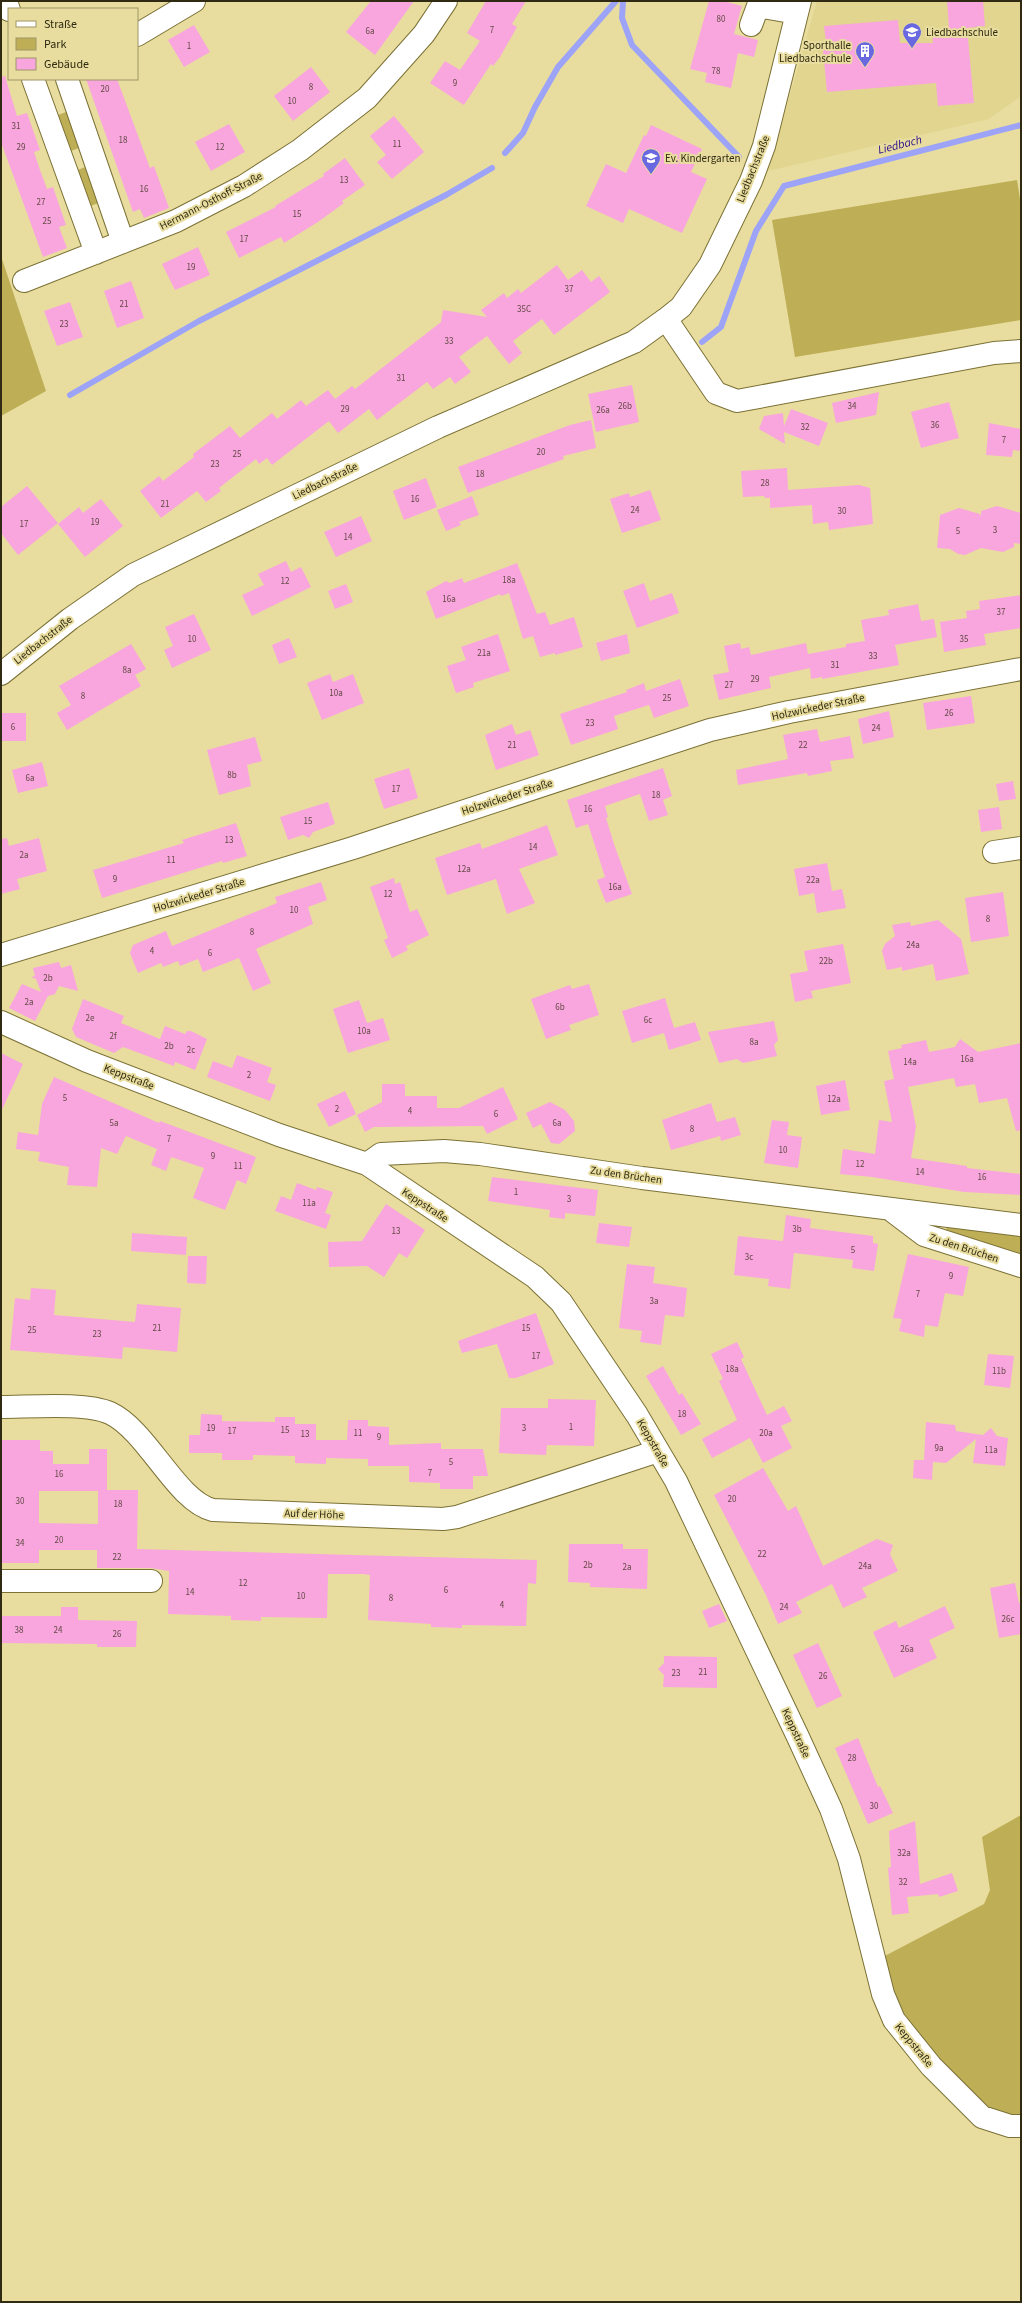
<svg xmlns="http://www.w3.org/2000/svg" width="1022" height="2303" font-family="'Source Sans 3',sans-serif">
<rect width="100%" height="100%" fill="#e8dd9f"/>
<!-- built -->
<path fill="#e1d58f" d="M817,1h204v95l-32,23 -221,52z"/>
<!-- green -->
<path fill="#beaf57" d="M69,111l13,36 -14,5 -13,-36z
M88,166l13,36 -13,5 -13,-36z
M1017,180l4,25v115l-226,37 -23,-137z
M1,256l45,135 -45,25z
M948,1226l73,9v22l-73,-25 -2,-3z
M1021,1815v307l-38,-12 -83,-92 -21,-59 105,-55 6,-14 -8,-53z"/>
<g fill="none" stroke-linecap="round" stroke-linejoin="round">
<!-- stream -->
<path stroke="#9da4f8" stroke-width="6" d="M623,1l-1,17 10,27 107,112
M505,153l18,-20 12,-26 23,-40 58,-66
M702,342l19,-15 35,-96 28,-45 237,-61
M70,395l129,-74 247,-126 46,-27"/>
</g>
<!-- building -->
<path fill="#f9a6de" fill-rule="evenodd" d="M371,1h43l-39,54 -29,-23z
M486,1h40l-14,23 5,3 -17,30 -7,9 -2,-2 -27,41 -34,-22 15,-22 15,9 20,-29 -13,-8z
M709,1h14l19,5 -8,28 24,6 -4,17 -16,-4 -7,35 -26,-6 2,-9 -17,-4z
M947,1h36l2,25 -18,2 7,75 -36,3 -2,-23 -109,9 -4,-42h4l-3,-24 74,-6 2,23h33l-1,-12 17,-2z
M194,25l16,27 -26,15 -16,-27z
M311,67l19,25 -37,29 -19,-25z
M5,76l12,40 10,-3 13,37 -6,2 6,18 7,19 6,-2 13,38 -7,2 8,21 -24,9 -42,-115v-65z
M86,79h31l33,89 4,-2 15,42 -25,10 -4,-9 -7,3z
M394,116l30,36 -32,27 -15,-17 9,-7 -16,-19z
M229,124l16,28 -34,19 -16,-29z
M651,125l51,24 -11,23 16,7 -25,54 -53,-24 -6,14 -37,-17 20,-42 20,9 18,-38 2,1z
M345,158l20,27 -23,16 2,2 -26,19 -34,21 -3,-6 -42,21 -13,-26 50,-25 -1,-1 49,-30 -1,-2z
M198,247l12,28 -35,15 -13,-26z
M557,265l11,15 14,-10 9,12 8,-6 11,16 -56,43 -12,-16 -29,22 9,12 -13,11 -22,-28 -28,21 12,15 -16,12 -5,-7 -17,12 -6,-7 -50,38 -8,-11 -31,24 -9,-12 -57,44 -5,-7 -8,6 -3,-5 -37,29 2,3 -15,11 -9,-11 -36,27 -21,-27 19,-15 4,5 31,-24 -1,-3 37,-28 10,12 32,-25 5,6 24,-19 5,6 22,-16 7,9 17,-13 3,3 86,-67 2,-12 44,7 -6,-7 23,-17 3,5 11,-9 3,4z
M131,281l13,37 -27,10 -13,-37z
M70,302l13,35 -26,9 -13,-35z
M632,385l7,37 -43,10 -8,-38z
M879,392l-3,23 -40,8 -4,-20z
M949,402l10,36 -38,10 -10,-36z
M791,409l37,14 -9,23 -35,-14 1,12 -26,-15 5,-13 19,-3 1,13z
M591,420l5,28 -33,8 1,3 -96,34 -10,-26 112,-42z
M989,423l32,6v22l-8,-1 -1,7 -26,-2z
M787,468l1,22 71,-5 11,3 3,36 -44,6 -1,-8 -15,2 -1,-19 -42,3v-10h-5l-1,-2 -21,1 -2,-26z
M426,478l11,29 -33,13 -11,-29z
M27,486l31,37 -40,32 -17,-22v-26z
M650,490l11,30 -39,13 -12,-34 19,-6 1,4z
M472,496l7,19 -20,7 2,3 -15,6 -9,-21z
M101,499l22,27 -38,31 -27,-33 21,-17 4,6z
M997,506l24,7v31l-7,-1v4l-11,5 -22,-4 -16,7 -7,-1 -8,-5 -13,-1 3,-33 19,-7 21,6 1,3v-6z
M361,516l11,25 -36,16 -12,-25z
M286,561l5,11 10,-5 10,20 -59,29 -10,-21 22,-10 -6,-11z
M517,563l20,51 8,-2 5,13 24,-8 9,30 -28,8v-2l-15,4 -7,-21 -10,3 -14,-46 -8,3 -1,-2 -64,25 -10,-27 20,-11 4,2 12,-5 2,5z
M644,583l6,18 22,-8 7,20 -42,15 -14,-37z
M346,584l7,18 -18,7 -7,-18z
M1021,595v33l-37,6 2,11 -42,7 -4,-30 27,-4 -1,-7 14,-2 -1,-8z
M918,604l3,17 13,-2 3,18 -42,8 4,20 -77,14v-2l-11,2 -1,-11 -41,9 2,11 -52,12 -6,-25 16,-3 -5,-26 16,-3 1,6 8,-2 2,8 55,-12 2,11 38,-7v-3l19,-3 -4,-21 28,-5 -1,-5z
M194,614l17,36 -39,18 -8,-18 9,-4 -8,-19z
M498,634l12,37 -37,12 1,4 -18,6 -9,-27 19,-6 -5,-13z
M627,634l3,19 -29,8 -5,-18z
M289,638l8,19 -18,7 -7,-19z
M131,644l15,25 -11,6 6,11 -74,44 -10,-17 14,-8 -12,-19z
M330,674l3,8 20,-8 11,29 -42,17 -15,-37z
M680,679l9,27 -35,12 -5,-13 -35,11 4,13 -47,16 -11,-31 67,-22 -1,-2 18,-7 2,8z
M971,696l4,27 -48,7 -4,-27z
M889,711l5,26 -31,7 -5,-25z
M1,713h25v28h-25z
M512,724l4,11 14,-5 9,25 -43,15 -11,-35z
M817,729l3,13 30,-6 4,22 -24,3 2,10 -24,5 -1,-3 -69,12 -2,-15 52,-11 -5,-24z
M255,737l7,24 -15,4 4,21 -32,9 -12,-45z
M42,762l6,24 -30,7 -6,-23z
M409,768l9,30 -34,11 -10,-30z
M663,768l9,28 -9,4 5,15 -19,6 -9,-27 -35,12 3,11 -2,1 8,26 18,50 -26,9 -9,-23 8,-3 -17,-53 -12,4 -9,-28z
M1013,781l3,18 -17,2 -3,-17z
M328,802l7,22 -22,8 -4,6 -6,-3 -15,5 -8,-23z
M999,807l3,22 -21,3 -3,-22z
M236,823l11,33 -24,7 -1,-2 -120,37 -9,-28 91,-27 -2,-3z
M547,825l11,30 -39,14 16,34 -28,11 -11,-35 -49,16 -12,-37 45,-15 2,6z
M7,838l2,8 30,-8 8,33 -30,8 3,10 -19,5v-55z
M827,863l5,28 10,-2 4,19 -29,5 -3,-20 -15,3 -5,-27z
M394,878l1,6 5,-2 10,30 7,-3 12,26 -23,11 2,4 -16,8 -8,-18 4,-2 -18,-51z
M321,882l6,18 -19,7 5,17 -57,25 15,34 -18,8 -14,-33 -36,14 -5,-13 -18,7 -2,-5 -15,6 -2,-4 -23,10 -8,-20 3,-8 33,-14 6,15 105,-43 -2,-6z
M1003,892l6,44 -38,6 -6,-44z
M938,920l23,19 8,35 -33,7 -3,-17 -31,7v-4l-15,3 -5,-19 3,-7 10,-8 -3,-11 18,-3 1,4z
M843,944l8,39 -40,8 2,7 -18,4 -5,-28 18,-3 -4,-20z
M59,962l2,6 10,-3 7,26 -19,-5 -4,8 -7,2 -13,25 -26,-13 13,-24 19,8 -5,-13 -5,-2 4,-1 -2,-8z
M589,984l10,31 -30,10 2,5 -25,9 -15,-40 39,-14 2,4z
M665,998l9,30 21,-6 6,18 -32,10 -5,-17 -32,10 -10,-32z
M83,999l41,17 -3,7 39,16 5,-13 20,8 2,-3h4l16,8 -12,31 -20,-8 -1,4 -51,-19 -9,6 -38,-16 -4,-8z
M359,1000l8,23 16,-5 7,22 -42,13 -15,-44z
M774,1021l4,19 -4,5 3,11 -34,7 -6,-4 -18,4 -11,-31z
M960,1039l18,13 43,-9v87l-5,1 -9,-33 -28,5 -4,-19 -19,3 -2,-9 -46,9 8,39 -5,32 56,8v2l54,6v21l-57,-3 -92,-15 -32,-3 3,-25 32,5 4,-34 13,2 -8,-41 10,-2 -6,-28 14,-3 -1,-3 25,-5 3,12 26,-5z
M1,1053l22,11 -22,48z
M237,1055l35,13 -5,14 9,3 -6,16 -63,-24 6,-16 19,7z
M54,1077l105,46 1,-2 96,36 -10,27 -9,-4 -12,30 -32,-12 11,-30 -33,-11 -5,14 -15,-6 6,-16 -31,-13 -9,18 -16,-6 -4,39 -30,-2 2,-18 -31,-6 2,-9 -24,-3 2,-17 20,3 4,-31z
M845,1080l5,30 -29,5 -5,-29z
M382,1084h23v12h32v12h22l44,-21 15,32 -31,15 -4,-8 -109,1 -9,5 -8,-17 25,-13z
M345,1091l11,23 -27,13 -12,-23z
M550,1102l15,8 9,11 1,10 -16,13 -8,-1 -10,-19 -8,4 -7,-15z
M711,1103l6,19 18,-5 6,18 -20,6 -1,-5 -49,14 -9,-30z
M772,1120l17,2 -2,13 15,2 -4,31 -34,-5z
M492,1177l106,13 -3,26 -30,-3v6l-16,-2 1,-7 -62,-9z
M297,1183l19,7 1,-3 16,5 -8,21 6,2 -5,14 -51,-18 6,-15 10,4z
M386,1204l39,26 -18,28 -8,-5 -15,24 -17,-11 -38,1 -1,-25 34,-1z
M786,1215l25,4 -1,9 63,8v7l5,1 -4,27 -22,-3 1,-8 -59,-7 -4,36 -22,-3 1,-7 -35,-4 4,-39 45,5z
M599,1223l33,4 -3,20 -33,-4z
M132,1233l55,4 -1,18 -55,-4z
M908,1254l61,13 -6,29 -18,-3 -7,34 -13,-2 -1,12 -25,-6 3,-12 -9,-1z
M188,1256h19l-1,28 -19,-1z
M627,1264l28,3 -2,16 34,5 -3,29 -19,-2 -4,30 -21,-3 2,-11 -23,-3z
M31,1288l25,2 -2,25 81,7 2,-18 44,4 -4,44 -54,-5 -1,12 -112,-9 5,-52 15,2z
M536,1313l18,51 -38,14h-7l-12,-34 -35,9 -4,-12z
M737,1342l7,15 -3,2 26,56 17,-9 8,15 -11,5 11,22 -29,15 -13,-25 -38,20 -10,-19 35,-19 -18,-39 4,-2 -12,-25z
M988,1354l26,2 -4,32 -26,-3z
M663,1366l16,29 3,-2 19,31 -20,11 -35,-59z
M548,1399l48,1 -2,46 -47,-1 -1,10 -47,-2 2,-45h47z
M201,1414l21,1v6l53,1v-5h20v7h21v16h31l1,-20h20v6l21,1v18l52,-2v6h42l5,27h-15v13h-33v-6l-31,-1v-16h-41v-7l-42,-1v6l-31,-1v-7l-42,-1v5h-31v-7h-33v-18h11z
M926,1422l29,3 1,6 27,4 8,-7 6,8 11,2 -3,28 -32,-3 3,-24 -30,24 -13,-1 -1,18 -19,-2 1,-18h10z
M1,1440h39v11h13v13h36v-15h18v41h31l-1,59 400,11 -1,24 -8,-1 -2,43 -64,-1v3l-31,-1v-3l-63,-4 2,-45 -7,-1h-35l-1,44 -66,-1v4l-30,-1v-4l-63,-2 1,-43 -18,-3h-54v-18h-58v13h-38zM39,1491h59v33l-59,-1z
M763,1468l25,43 8,-5 27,60 54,-27 16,6 -3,9 8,17 -36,17 5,9 -24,11 -11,-24 -36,18 6,11 -24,11 -12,-29 -52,-100z
M569,1544h54v5h25l-1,40 -57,-2v-4l-22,-1z
M1015,1583l4,20 2,-1v32l-22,4 -9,-50z
M719,1604l8,17 -18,7 -7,-17z
M945,1606l10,22 -26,12 8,18 -43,20 -21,-46 23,-11 3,7z
M61,1607h17v13l59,1 -1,26h-39v-3l-96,-1v-27h60z
M818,1643l24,53 -25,12 -24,-53z
M664,1656l53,1v31l-54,-1 1,-12 -6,-6 6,-6z
M858,1738l20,49 2,-1 13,27 -25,11 -33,-76z
M915,1821l5,63 32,-11 6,18 -19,6 -1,-3 -31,3 2,16 -17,2 -4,-47 3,-1 -2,-36z"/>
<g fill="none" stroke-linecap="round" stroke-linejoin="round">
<!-- minor casing -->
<g stroke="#7b7135" stroke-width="24">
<path id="minor" d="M6,1l3,9
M751,25l7,-19 39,7
M137,35l57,-34
M33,79l63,174
M67,79l56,163
M24,281l152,-60 68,-35 56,-36 67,-52 57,-64 22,-33
M666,319l50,74 21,8 257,-48 27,-2
M1,674l69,-55 63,-44 305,-148 196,-85 32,-23 15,-12 29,-42 41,-84 13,-35 36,-145
M994,852l27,-4
M1,955l352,-107 357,-118 79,-18 232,-43
M1,1022l86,39 192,74 88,29 168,113 26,25 76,113 39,66 122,256 33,72 18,50 34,135 11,26 37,46 51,51 28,9h11
M367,1164l14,-10 63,-3 36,3 162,24 379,47
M891,1210l33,25 97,31
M1,1407c28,0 85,-5 109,6 38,18 66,88 103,97l230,9 14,-2 201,-66
M1,1581h150"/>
</g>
<!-- minor -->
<use href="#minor" stroke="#fff" stroke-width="22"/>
</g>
<!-- icons -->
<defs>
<g id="school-pin" transform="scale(1)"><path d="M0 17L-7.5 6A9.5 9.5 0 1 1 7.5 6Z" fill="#6968e1" stroke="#e8dd9f"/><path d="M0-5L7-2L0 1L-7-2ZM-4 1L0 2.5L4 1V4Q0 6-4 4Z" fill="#fff"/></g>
<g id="building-pin" transform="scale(1)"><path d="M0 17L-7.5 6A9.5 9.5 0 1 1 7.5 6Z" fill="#6968e1" stroke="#e8dd9f"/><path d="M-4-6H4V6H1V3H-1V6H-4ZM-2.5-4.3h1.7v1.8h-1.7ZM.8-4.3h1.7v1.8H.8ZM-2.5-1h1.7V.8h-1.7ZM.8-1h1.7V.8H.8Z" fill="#fff"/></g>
</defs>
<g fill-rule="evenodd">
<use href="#school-pin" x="912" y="32"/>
<use href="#building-pin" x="865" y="51"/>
<use href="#school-pin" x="651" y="158"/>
</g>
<g text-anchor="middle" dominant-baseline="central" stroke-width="4" stroke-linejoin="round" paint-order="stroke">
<!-- number labels -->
<g font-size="9" fill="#624944">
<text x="721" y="19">80</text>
<text x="492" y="30">7</text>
<text x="370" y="31">6a</text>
<text x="189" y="46">1</text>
<text x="716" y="71">78</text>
<text x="455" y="83">9</text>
<text x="311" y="87">8</text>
<text x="105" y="89">20</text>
<text x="292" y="101">10</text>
<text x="16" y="126">31</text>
<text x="123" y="140">18</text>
<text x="397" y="144">11</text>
<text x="21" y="147">29</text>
<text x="220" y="147">12</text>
<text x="344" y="180">13</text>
<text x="144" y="189">16</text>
<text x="41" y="202">27</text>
<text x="297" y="214">15</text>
<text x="47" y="221">25</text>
<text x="244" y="239">17</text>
<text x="191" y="267">19</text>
<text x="569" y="289">37</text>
<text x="124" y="304">21</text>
<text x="524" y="309">35C</text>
<text x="64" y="324">23</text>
<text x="449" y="341">33</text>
<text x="401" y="378">31</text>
<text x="625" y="406">26b</text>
<text x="852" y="406">34</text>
<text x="345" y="409">29</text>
<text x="603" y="410">26a</text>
<text x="935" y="425">36</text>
<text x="805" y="427">32</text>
<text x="1004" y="440">7</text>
<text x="541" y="452">20</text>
<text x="237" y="454">25</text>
<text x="215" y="464">23</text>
<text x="480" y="474">18</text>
<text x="765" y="483">28</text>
<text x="415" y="499">16</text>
<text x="165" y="504">21</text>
<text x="635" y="510">24</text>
<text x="842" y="511">30</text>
<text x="95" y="522">19</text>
<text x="24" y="524">17</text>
<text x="995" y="530">3</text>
<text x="958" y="531">5</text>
<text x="348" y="537">14</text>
<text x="509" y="580">18a</text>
<text x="285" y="581">12</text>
<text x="449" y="599">16a</text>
<text x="1001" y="612">37</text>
<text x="192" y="639">10</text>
<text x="964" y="639">35</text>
<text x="484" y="653">21a</text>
<text x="873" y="656">33</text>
<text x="835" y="665">31</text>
<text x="127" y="670">8a</text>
<text x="755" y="679">29</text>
<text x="729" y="685">27</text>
<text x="336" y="693">10a</text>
<text x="83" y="696">8</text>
<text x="667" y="698">25</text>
<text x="949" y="713">26</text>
<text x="590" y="723">23</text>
<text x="13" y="727">6</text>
<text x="876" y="728">24</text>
<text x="512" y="745">21</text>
<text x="803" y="745">22</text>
<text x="232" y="775">8b</text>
<text x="30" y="778">6a</text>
<text x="396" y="789">17</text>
<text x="656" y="795">18</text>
<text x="588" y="809">16</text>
<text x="308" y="821">15</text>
<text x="229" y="840">13</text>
<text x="533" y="847">14</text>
<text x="24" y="855">2a</text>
<text x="171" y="860">11</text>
<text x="464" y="869">12a</text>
<text x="115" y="879">9</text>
<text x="813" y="880">22a</text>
<text x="615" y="887">16a</text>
<text x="388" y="894">12</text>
<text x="294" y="910">10</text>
<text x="988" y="919">8</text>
<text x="252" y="932">8</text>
<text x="913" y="945">24a</text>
<text x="152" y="951">4</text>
<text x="210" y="953">6</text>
<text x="826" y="961">22b</text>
<text x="48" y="978">2b</text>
<text x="29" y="1002">2a</text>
<text x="560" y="1007">6b</text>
<text x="90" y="1018">2e</text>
<text x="648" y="1020">6c</text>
<text x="364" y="1031">10a</text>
<text x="113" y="1036">2f</text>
<text x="754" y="1042">8a</text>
<text x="169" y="1046">2b</text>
<text x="191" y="1050">2c</text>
<text x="967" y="1059">16a</text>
<text x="910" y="1062">14a</text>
<text x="249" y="1075">2</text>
<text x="65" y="1098">5</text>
<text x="834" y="1099">12a</text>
<text x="337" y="1109">2</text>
<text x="410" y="1111">4</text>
<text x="496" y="1114">6</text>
<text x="114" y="1123">5a</text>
<text x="557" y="1123">6a</text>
<text x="692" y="1129">8</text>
<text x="169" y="1139">7</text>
<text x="783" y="1150">10</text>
<text x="213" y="1156">9</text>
<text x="860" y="1164">12</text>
<text x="238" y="1166">11</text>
<text x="920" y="1172">14</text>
<text x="982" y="1177">16</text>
<text x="516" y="1192">1</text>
<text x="569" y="1199">3</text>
<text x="309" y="1203">11a</text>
<text x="797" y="1229">3b</text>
<text x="396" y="1231">13</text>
<text x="853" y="1250">5</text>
<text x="749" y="1257">3c</text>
<text x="951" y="1276">9</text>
<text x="918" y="1294">7</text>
<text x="654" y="1301">3a</text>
<text x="157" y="1328">21</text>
<text x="526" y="1328">15</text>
<text x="32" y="1330">25</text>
<text x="97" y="1334">23</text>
<text x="536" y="1356">17</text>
<text x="732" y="1369">18a</text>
<text x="999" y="1371">11b</text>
<text x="682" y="1414">18</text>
<text x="571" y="1427">1</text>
<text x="211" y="1428">19</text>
<text x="524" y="1428">3</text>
<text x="285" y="1430">15</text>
<text x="232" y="1431">17</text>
<text x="358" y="1433">11</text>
<text x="766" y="1433">20a</text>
<text x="305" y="1434">13</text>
<text x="379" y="1437">9</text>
<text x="939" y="1448">9a</text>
<text x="991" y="1450">11a</text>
<text x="451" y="1462">5</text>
<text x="430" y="1473">7</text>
<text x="59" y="1474">16</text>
<text x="732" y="1499">20</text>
<text x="20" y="1501">30</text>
<text x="118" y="1504">18</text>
<text x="59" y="1540">20</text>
<text x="20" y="1543">34</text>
<text x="762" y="1554">22</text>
<text x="117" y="1557">22</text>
<text x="588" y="1565">2b</text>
<text x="865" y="1566">24a</text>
<text x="627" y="1567">2a</text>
<text x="243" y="1583">12</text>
<text x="446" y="1590">6</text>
<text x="190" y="1592">14</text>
<text x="301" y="1596">10</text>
<text x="391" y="1598">8</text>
<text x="502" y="1605">4</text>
<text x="784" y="1607">24</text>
<text x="1008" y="1619">26c</text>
<text x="19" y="1630">38</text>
<text x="58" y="1630">24</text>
<text x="117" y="1634">26</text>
<text x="907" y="1649">26a</text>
<text x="703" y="1672">21</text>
<text x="676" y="1673">23</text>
<text x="823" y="1676">26</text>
<text x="852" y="1758">28</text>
<text x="874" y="1806">30</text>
<text x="904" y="1853">32a</text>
<text x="903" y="1882">32</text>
</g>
<!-- poi labels -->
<g font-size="11" fill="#2f2a11" stroke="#e8dd9f" text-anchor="start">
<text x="926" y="32">Liedbachschule</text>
<text x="851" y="45" text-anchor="end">Sporthalle<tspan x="851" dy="13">Liedbachschule</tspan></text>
<text x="665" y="158">Ev. Kindergarten</text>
</g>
<!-- street labels -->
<g font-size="11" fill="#2f2a11" stroke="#e8dd9f">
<text transform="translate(753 169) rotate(-68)">Liedbachstraße</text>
<text transform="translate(211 201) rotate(-27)">Hermann-Osthoff-Straße</text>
<text transform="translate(325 481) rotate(-26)">Liedbachstraße</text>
<text transform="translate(43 640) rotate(-38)">Liedbachstraße</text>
<text transform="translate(818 707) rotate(-12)">Holzwickeder Straße</text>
<text transform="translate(507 797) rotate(-18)">Holzwickeder Straße</text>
<text transform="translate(199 895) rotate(-17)">Holzwickeder Straße</text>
<text transform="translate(129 1077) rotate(21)">Keppstraße</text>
<text transform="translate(626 1175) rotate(8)">Zu den Brüchen</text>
<text transform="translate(425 1205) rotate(33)">Keppstraße</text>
<text transform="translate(964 1248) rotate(18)">Zu den Brüchen</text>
<text transform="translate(653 1443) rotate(60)">Keppstraße</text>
<text transform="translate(314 1514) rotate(2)">Auf der Höhe</text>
<text transform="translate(796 1733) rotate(65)">Keppstraße</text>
<text transform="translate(914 2045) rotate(51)">Keppstraße</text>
</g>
<!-- water labels -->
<g font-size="12" font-style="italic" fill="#2b0f8b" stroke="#e8dd9f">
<text transform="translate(900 145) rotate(-14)">Liedbach</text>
</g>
</g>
<!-- border -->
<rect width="1022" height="2303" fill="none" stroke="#2f2a11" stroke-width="4"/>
<!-- legend -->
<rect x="8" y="8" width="130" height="72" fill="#e8dd9f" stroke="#9e9566"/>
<rect x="16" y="21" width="20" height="6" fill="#ffffff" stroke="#9e9566"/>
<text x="44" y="28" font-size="12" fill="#2f2a11">Straße</text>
<rect x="16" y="38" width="20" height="12" fill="#beaf57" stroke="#9e9566"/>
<text x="44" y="48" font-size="12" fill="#2f2a11">Park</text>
<rect x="16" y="58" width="20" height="12" fill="#f9a6de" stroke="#9e9566"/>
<text x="44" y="68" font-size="12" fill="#2f2a11">Gebäude</text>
</svg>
